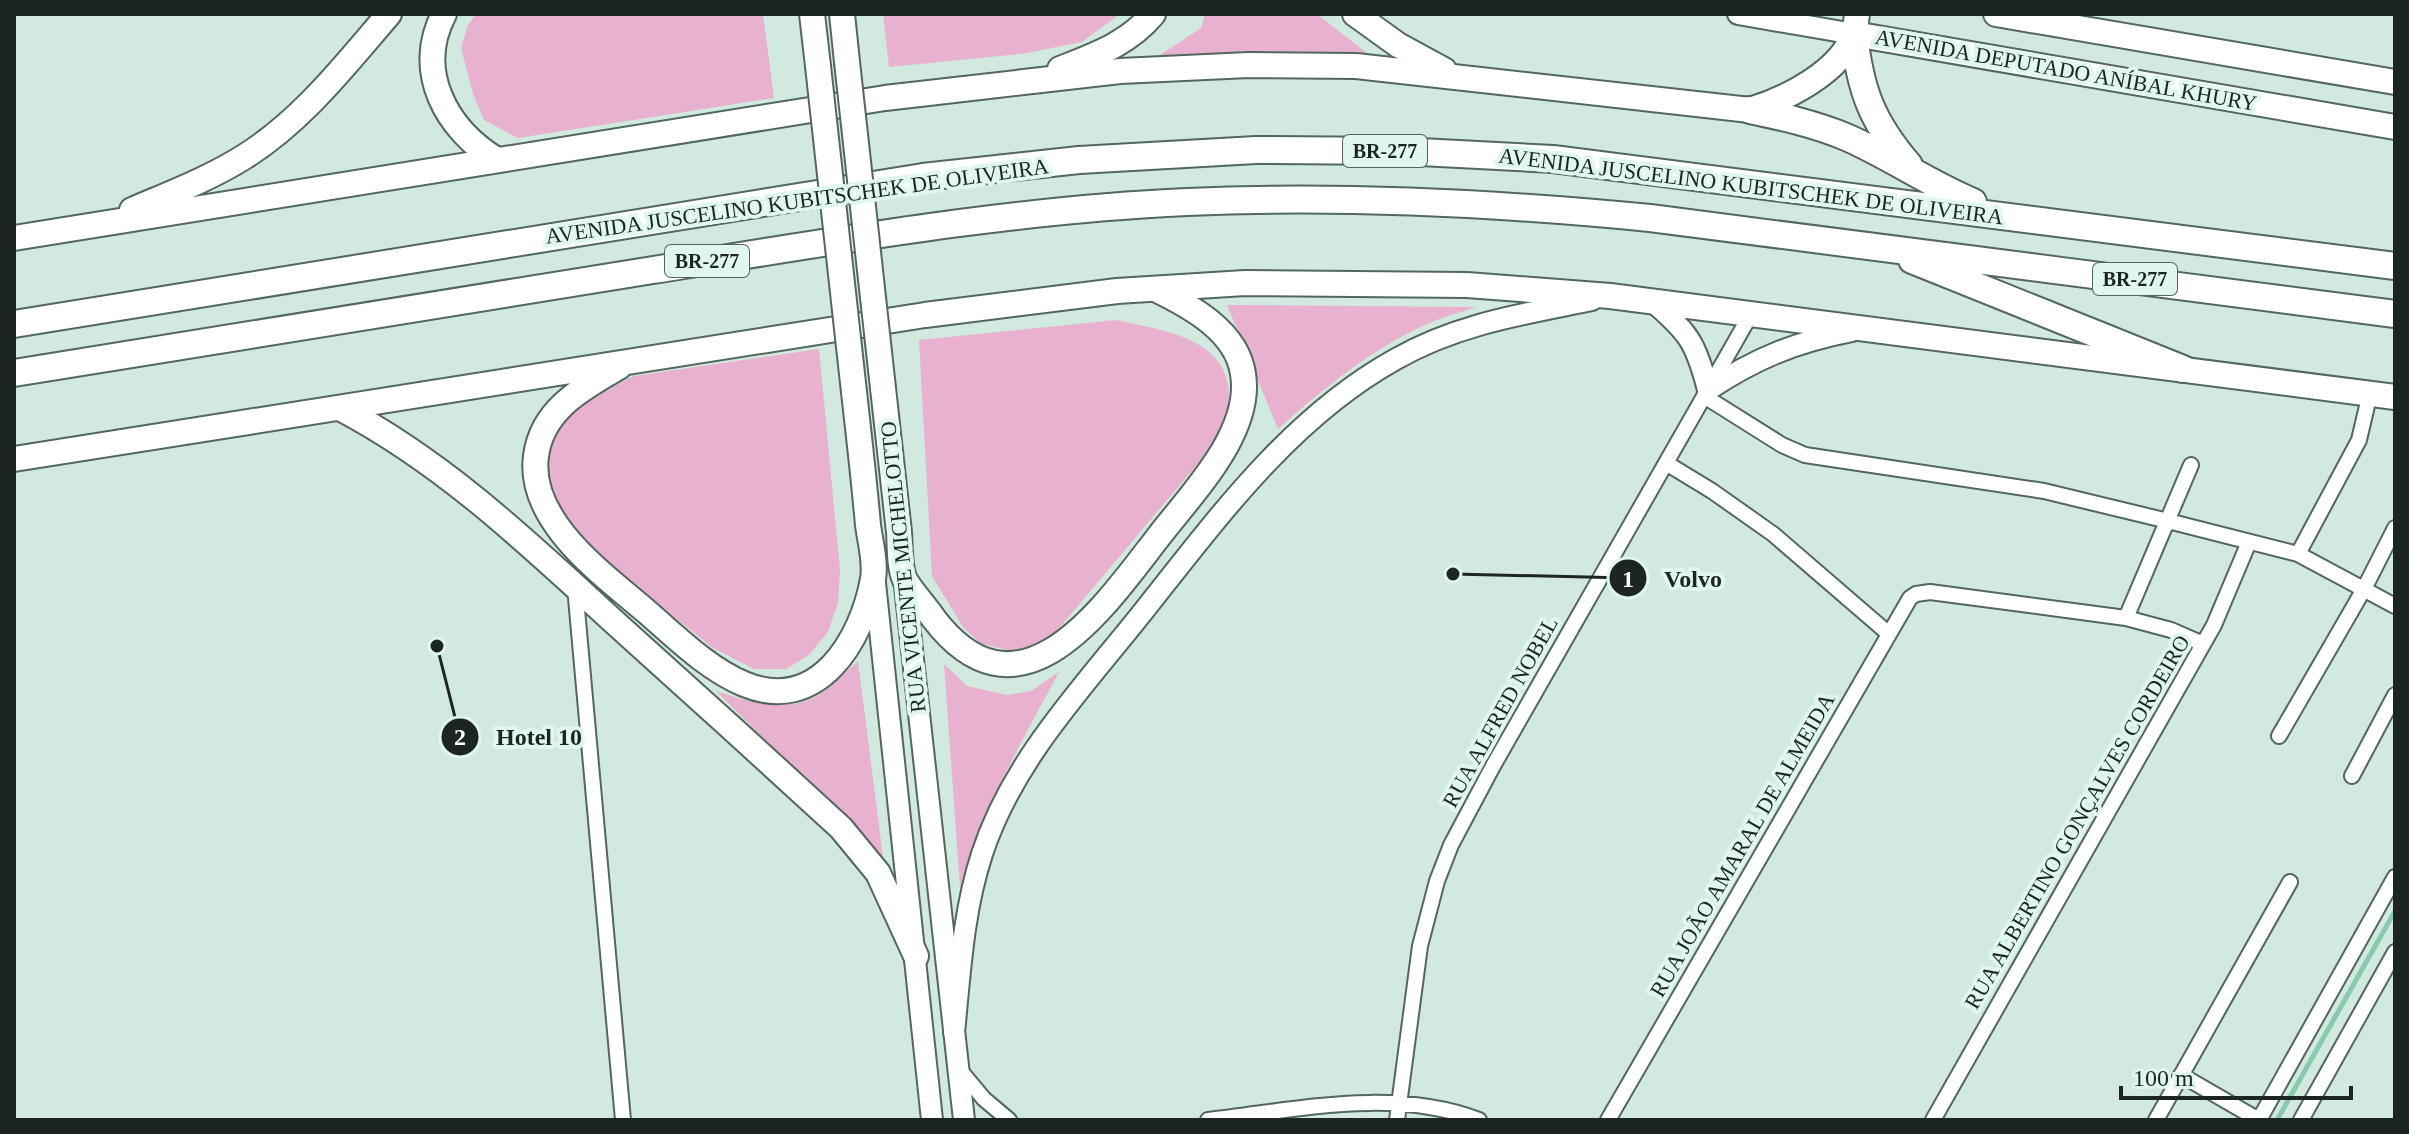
<svg xmlns="http://www.w3.org/2000/svg" width="2409" height="1134" font-family="'Times New Roman',serif">
<rect width="100%" height="100%" fill="#d2e9df"/>
<!-- grass -->
<path fill="#e8b1d0" d="M476,14h287l11,84 -256,40 -34,-18 -11,-26 -12,-46 7,-23z
M883,14h237l-38,28 -61,12 -132,13z
M1205,14h112l51,40 -208,1 41,-27z
M1227,305l249,2c-18,6 -36,11 -53,19 -54,25 -100,63 -145,103z
M1116,320c49,11 117,18 113,83 -1,5 0,13 -2,18 -3,9 -11,19 -16,27l-156,185 -23,15 -19,3 -32,-7 -18,-17 -31,-51 -13,-236z
M819,349l21,221 -2,33 -10,29 -19,23 -23,14h-32l-41,-21 -121,-97 -28,-32 -13,-31 -3,-26 6,-26 18,-24 28,-20 34,-16z
M858,661l25,196 -167,-166c36,12 75,24 109,0 12,-9 22,-21 33,-30z
M944,664l23,22 40,9 24,-4 28,-19c-38,70 -76,138 -99,215z"/>
<g fill="none" stroke-linecap="round" stroke-linejoin="round">
<!-- stream -->
<path stroke="#89caaf" stroke-width="5" d="M2277,1120l118,-209"/>
<!-- street casing -->
<g stroke="#52675e" stroke-width="18">
<path id="street" d="M1704,396l78,49 23,10 239,36 124,30 130,33 97,52
M1666,463l46,28 61,43 116,100
M2298,554l61,-114 11,-47
M575,587l48,533
M2126,618l65,-153
M2279,736l85,-147 31,-61
M2352,776l43,-81
M959,1069l25,30 25,21
M2181,1075l78,45
M1208,1120c90,-10 183,-33 271,0
M1397,1120l23,-174 17,-65 14,-36 42,-79 258,-452
M1608,1120l302,-522 6,-4 14,-2 196,26 45,12 32,14
M1933,1120l281,-495 35,-83
M2156,1120l134,-238
M2259,1120l136,-243
M2301,1120l94,-168"/>
</g>
<!-- secondary casing -->
<g stroke="#52675e" stroke-width="24">
<path id="secondary" d="M1738,14l116,20
M1653,302c36,31 43,41 55,88 48,-32 88,-48 144,-59
M904,578l60,542
M875,583l57,537
M954,1033c6,-60 9,-121 28,-179 29,-89 94,-159 152,-231 77,-96 152,-203 262,-264 61,-35 128,-45 196,-59"/>
</g>
<!-- primary casing -->
<g stroke="#52675e" stroke-width="28">
<path id="primary" d="M444,14c-30,57 2,115 53,146
M812,14l6,52
M842,14l5,48
M1355,14l43,31 46,25
M1996,14l399,68
M1854,34l541,93
M1060,69c35,-14 68,-25 93,-55
M132,210c37,-16 77,-31 112,-53 58,-36 101,-92 145,-143
M14,238l871,-140 235,-27 129,-6 107,1 394,44c36,-11 91,-38 104,-77 2,-6 2,-13 3,-19
M619,367c-36,21 -77,42 -83,89 -9,65 68,119 111,156 30,26 61,57 97,72 74,31 118,-44 129,-105 3,-17 -3,-38 -5,-54 -4,-45 -9,-89 -14,-133
M883,388c5,48 11,96 16,144 1,14 0,35 6,48 8,13 20,26 29,39 85,111 168,-9 222,-79 33,-44 97,-106 87,-166 -6,-43 -53,-68 -88,-85
M340,408c103,54 187,134 272,212 77,69 153,138 229,208l37,45 38,83
M14,459l911,-144 192,-24 128,-8 222,2 143,11 785,101"/>
</g>
<!-- highway casing -->
<g stroke="#52675e" stroke-width="30">
<path id="highway" d="M1854,34c6,56 18,88 55,131
M1750,110c33,7 65,14 96,27 44,19 83,47 127,65
M1912,260l271,109
M14,324l909,-147 156,-17 177,-10 145,1 152,8 842,107
M14,373c213,-34 426,-68 639,-103 177,-28 354,-60 534,-68 155,-7 309,1 463,16l745,96"/>
</g>
<!-- street -->
<use href="#street" stroke="#fff" stroke-width="14"/>
<!-- secondary -->
<use href="#secondary" stroke="#fff" stroke-width="20"/>
<!-- primary -->
<use href="#primary" stroke="#fff" stroke-width="24"/>
<!-- highway -->
<use href="#highway" stroke="#fff" stroke-width="26"/>
<!-- primary-bridge casing -->
<g stroke="#52675e" stroke-width="28" stroke-linecap="butt">
<path id="primary-bridge" d="M847,62l36,326
M818,66l36,326"/>
</g>
<!-- primary-bridge -->
<use href="#primary-bridge" stroke="#fff" stroke-width="24"/>
</g>
<g text-anchor="middle" dominant-baseline="central" stroke-width="8" stroke-linejoin="round" paint-order="stroke">
<!-- shield labels -->
<g fill="#dff7ec" stroke="#56645e" stroke-width="2">
<rect x="1343" y="135" width="84" height="32" rx="6"/>
<rect x="665" y="245" width="84" height="32" rx="6"/>
<rect x="2093" y="263" width="84" height="32" rx="6"/>
</g>
<g font-size="20" font-weight="bold" fill="#1c2521">
<text x="1385" y="151">BR-277</text>
<text x="707" y="261">BR-277</text>
<text x="2135" y="279">BR-277</text>
</g>
<!-- street labels -->
<g font-size="22" fill="#1c2521" stroke="#dff7ec">
<text transform="translate(2066 70) rotate(10)">AVENIDA DEPUTADO ANÍBAL KHURY</text>
<text transform="translate(1751 186) rotate(7)">AVENIDA JUSCELINO KUBITSCHEK DE OLIVEIRA</text>
<text transform="translate(797 201) rotate(-8)">AVENIDA JUSCELINO KUBITSCHEK DE OLIVEIRA</text>
<text transform="translate(903 567) rotate(-96)">RUA VICENTE MICHELOTTO</text>
<text transform="translate(1500 712) rotate(-61)">RUA ALFRED NOBEL</text>
<text transform="translate(2077 822) rotate(-60)">RUA ALBERTINO GONÇALVES CORDEIRO</text>
<text transform="translate(1742 845) rotate(-60)">RUA JOÃO AMARAL DE ALMEIDA</text>
</g>
</g>
<!-- callouts -->
<path fill="none" stroke="#1c2521" stroke-width="3" d="M1453 574L1628 578M437 646L460 737"/>
<g fill="#1c2521" stroke="#dff7ec" stroke-width="3">
<circle cx="1453" cy="574" r="8"/>
<circle cx="437" cy="646" r="8"/>
<circle cx="1628" cy="578" r="20"/>
<circle cx="460" cy="737" r="20"/>
</g>
<g font-size="24" text-anchor="middle" font-weight="bold" fill="#fff">
<text x="1628" y="587">1</text>
<text x="460" y="745">2</text>
</g>
<g font-size="24" text-anchor="middle" font-weight="bold" fill="#1c2521" stroke="#dff7ec" stroke-width="8" stroke-linejoin="round" paint-order="stroke">
<text x="1693" y="587">Volvo</text>
<text x="539" y="745">Hotel 10</text>
</g>
<!-- border -->
<rect width="2409" height="1134" fill="none" stroke="#1c2521" stroke-width="32"/>
<!-- scale -->
<path d="M2121 1086v12h230v-12" fill="none" stroke="#1c2521" stroke-width="4"/>
<text x="2133" y="1086" font-size="24" fill="#1c2521" stroke="#dff7ec" stroke-width="6" paint-order="stroke">100 m</text>
</svg>
